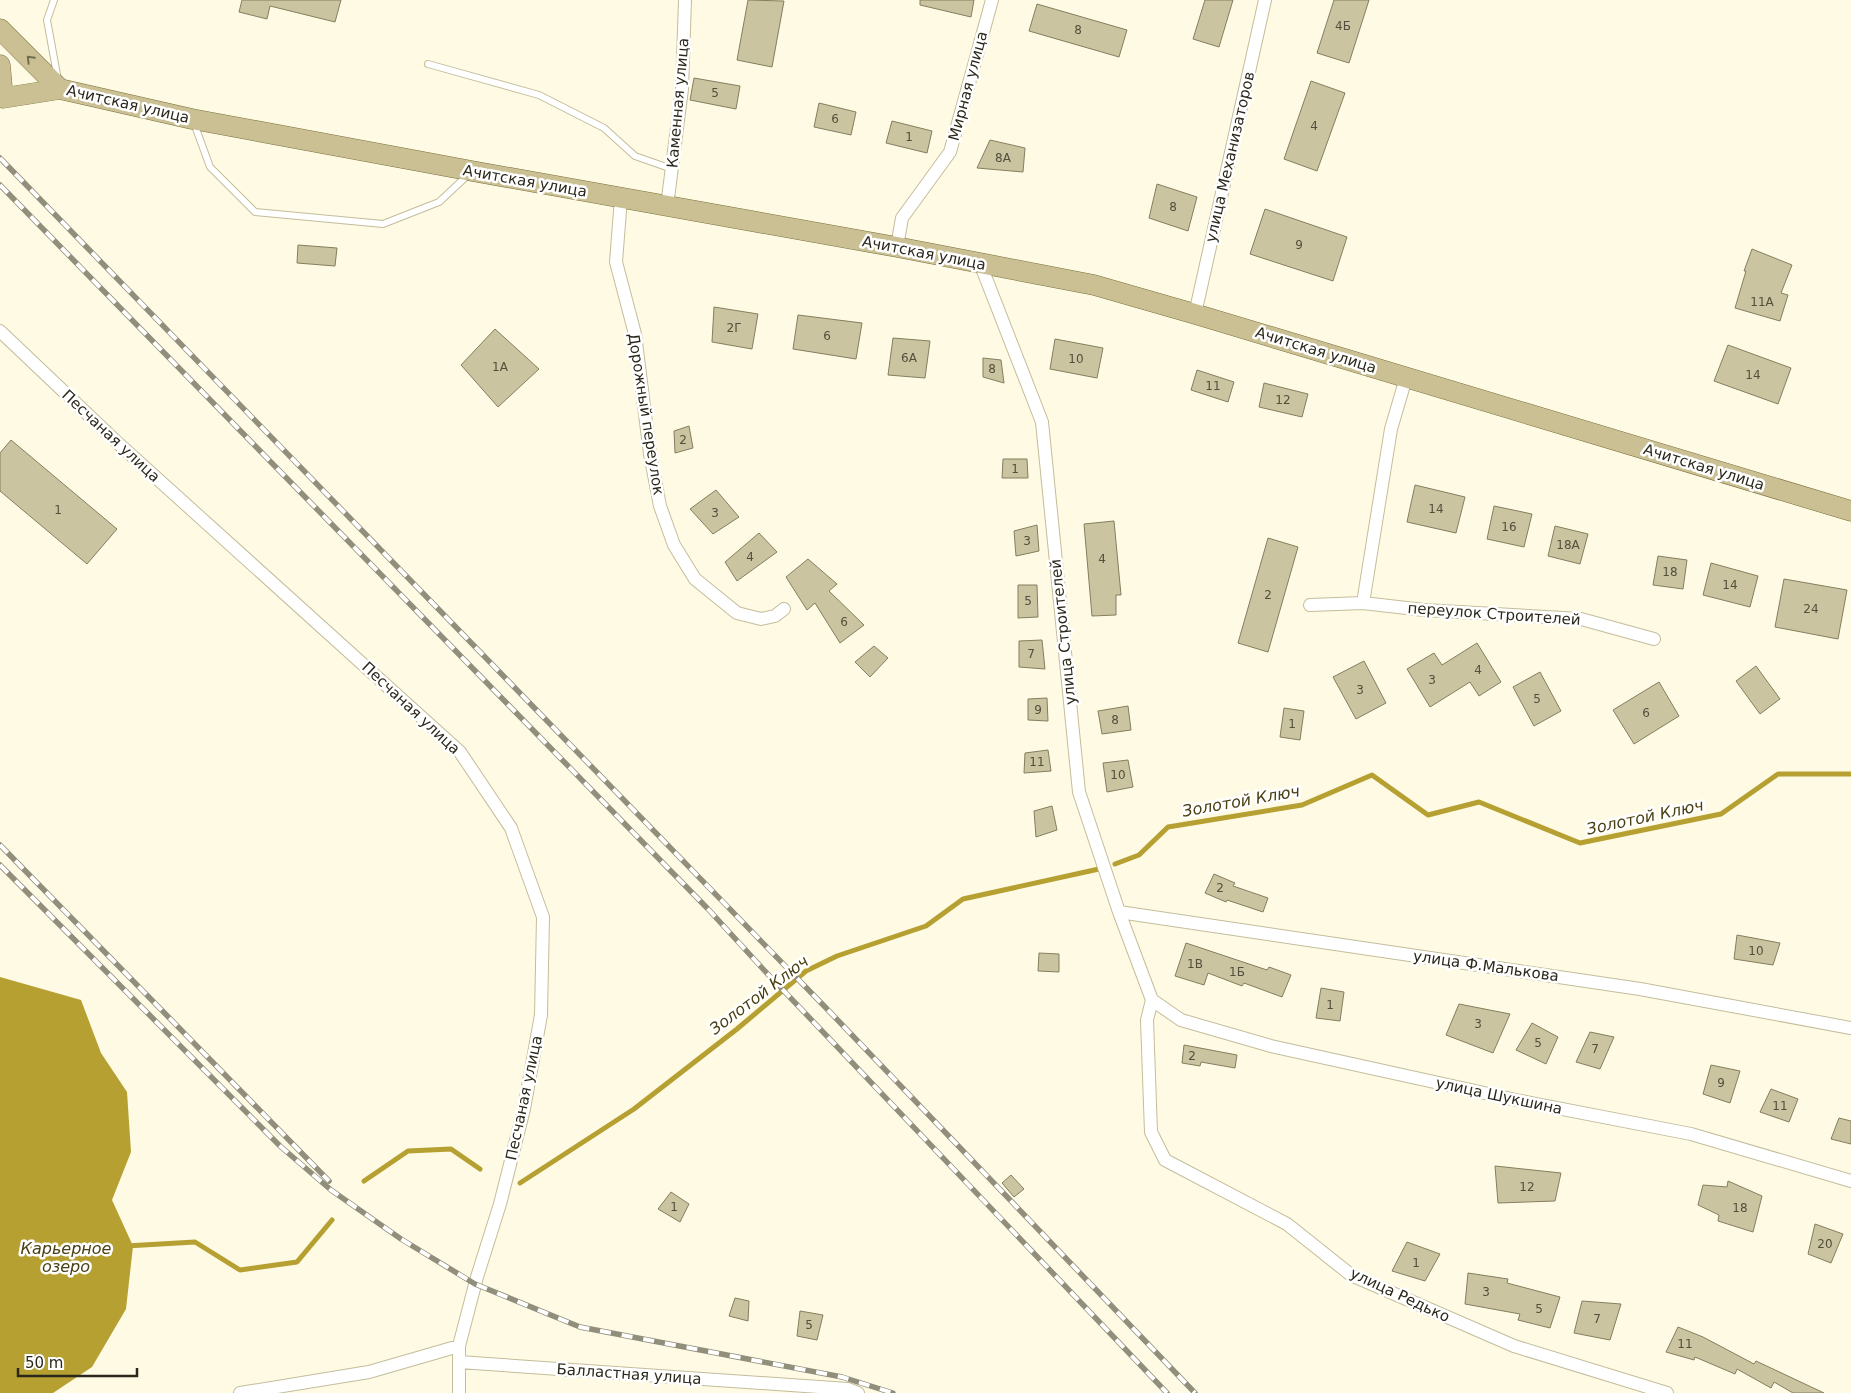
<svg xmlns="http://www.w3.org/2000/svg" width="1851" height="1393" font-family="'DejaVu Sans',sans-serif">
<rect width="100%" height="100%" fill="#fefae4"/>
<!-- water -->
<path fill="#b6a032" d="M0,977l81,23 20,53 26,39 4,60 -19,48 21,46 -7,63 -34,58 -39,26h-53z"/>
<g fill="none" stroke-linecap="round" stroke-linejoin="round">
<!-- stream -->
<path stroke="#b6a032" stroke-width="5" d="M1115,864l24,-9 29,-28 134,-22 70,-30 56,40 51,-13 101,41 141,-29 57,-40h73
M364,1181l44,-30 43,-2 29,20
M520,1183l114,-74 103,-80 69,-58 31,-15 89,-30 37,-27 136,-30
M126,1246l69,-4 45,28 57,-8 35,-42"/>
</g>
<!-- building -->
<path fill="#cbc4a1" stroke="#857e5e" d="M242,0h99l-6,22 -65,-16 -3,13 -28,-7z
M748,0l36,1 -12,66 -35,-7z
M920,0h54l-3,17 -51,-12z
M1205,0h28l-14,47 -26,-8z
M1334,0h35l-20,63 -32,-10z
M1037,4l90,26 -8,27 -90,-26z
M694,78l46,8 -4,23 -46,-9z
M1311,81l34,12 -28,78 -33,-12z
M819,103l37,9 -5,23 -37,-8z
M892,121l40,10 -5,22 -41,-10z
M990,140l35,8 -2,24 -46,-4z
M1157,184l40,13 -9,34 -39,-13z
M1265,209l82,28 -14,44 -83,-27z
M298,245l39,3 -2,18 -38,-3z
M1752,249l40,16 -11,28 7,2 -8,26 -45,-13 11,-37h-2z
M714,307l44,7 -6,35 -40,-7z
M798,315l64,8 -6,36 -63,-10z
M495,329l44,40 -41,38 -37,-42z
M893,338l37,3 -5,37 -37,-3z
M1055,339l48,9 -6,30 -47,-9z
M1728,345l63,23 -13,36 -64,-23z
M983,358l18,2 3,23 -21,-6z
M1197,370l37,12 -6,20 -37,-12z
M1264,383l44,11 -6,23 -43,-10z
M689,426l4,22 -18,5 -1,-22z
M11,440l106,89 -30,35 -87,-73v-38z
M1003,459h24l1,19h-26z
M1415,485l50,12 -9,36 -49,-11z
M716,490l23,27 -26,17 -23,-25z
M1494,506l38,8 -8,33 -37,-8z
M1114,521l7,74h-5v20l-24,1 -8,-92z
M1037,525l2,26 -23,5 -2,-25z
M1555,526l33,8 -8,30 -32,-8z
M759,533l18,19 -40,29 -12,-19z
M1268,538l30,9 -30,105 -30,-9z
M1658,556l29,4 -4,29 -30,-4z
M808,559l29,25 -8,7 35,34 -24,18 -25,-40 -8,7 -21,-33z
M1711,563l47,13 -8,31 -47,-12z
M1784,579l63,11 -9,49 -63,-12z
M1018,585h19l1,32 -20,1z
M1042,640l3,29 -26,-2v-26z
M1477,643l24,39 -22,14 -9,-14 -40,25 -23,-38 27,-16 8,12z
M874,646l14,12 -18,19 -15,-15z
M1364,661l22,42 -30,16 -23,-42z
M1756,666l24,33 -20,15 -24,-33z
M1540,672l21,39 -27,15 -21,-39z
M1659,682l20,34 -45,28 -21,-34z
M1047,698l1,23 -20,-1v-21z
M1128,706l3,24 -29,4 -4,-23z
M1284,708l20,3 -4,29 -20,-3z
M1048,750l3,21 -27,2 1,-20z
M1128,760l5,27 -26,5 -4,-29z
M1052,806l5,24 -21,7 -2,-26z
M1214,874l21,9 -2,3 35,12 -5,14 -36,-12 -1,2 -21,-9z
M1737,935l43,8 -7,22 -39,-6z
M1186,943l81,27 2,-3 22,8 -9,22 -38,-14 -2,3 -34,-13 -4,12 -29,-9z
M1039,953l20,1v18l-21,-1z
M1321,988l23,4 -4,29 -24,-3z
M1459,1004l51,10 -17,39 -47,-18z
M1532,1023l26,14 -12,27 -30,-14z
M1590,1032l24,5 -14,32 -24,-7z
M1184,1045l53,10 -2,13 -34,-6 -1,4 -18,-3z
M1711,1065l29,6 -10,32 -27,-9z
M1771,1089l27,10 -9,23 -29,-10z
M1839,1118l12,3v23l-20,-5z
M1495,1166l66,7 -6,28 -57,2z
M1011,1175l13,14 -10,8 -12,-14z
M1728,1181l34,15 -9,36 -35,-11 1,-6 -21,-10 5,-20 24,2z
M671,1192l18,12 -9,18 -22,-13z
M1815,1224l28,10 -12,29 -23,-9z
M1407,1242l33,12 -15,27 -33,-10z
M1468,1273l40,6 -1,4 53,14 -10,31 -32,-8 2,-6 -55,-10z
M735,1298l14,3 -1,20 -19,-5z
M1582,1301l39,3 -11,36 -36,-7z
M800,1311l23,4 -6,25 -20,-4z
M1678,1327l25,10 51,27 2,-3 68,32h-31l-19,-11 -3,6 -34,-19 -2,5 -40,-17 -1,3 -28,-8z"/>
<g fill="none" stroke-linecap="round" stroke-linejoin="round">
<!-- service casing -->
<g stroke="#c4bd9b" stroke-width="8">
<path id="service" d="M54,0l-7,20 11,60
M428,64l111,31 65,33 31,28 37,13
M194,123l16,44 45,45 128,12 56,-22 30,-28"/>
</g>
<!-- minor casing -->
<g stroke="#c4bd9b" stroke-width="14">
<path id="minor" d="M621,198l-5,64 19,72 15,120 10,52 14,39 21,34 42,34 24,6 14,-3 9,-7
M667,206l15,-117 3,-89
M897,247l5,-29 48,-66 42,-152
M980,263l62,159 37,370 40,120 33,88
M1195,314l70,-314
M0,331l120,114 340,307 51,76 32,89 -2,98 -17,94 -24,95 -23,73 -18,69v47
M1363,603l28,-174 15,-51
M1310,605l53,-2 61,7 157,9 73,20
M1119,912l521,77 211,39
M1152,1000l29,20 90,26 245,54 175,34 160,47
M1152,1000l-5,20 4,112 14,28 122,64 64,51 163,71 153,47
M459,1362l389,27 10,4
M240,1393l129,-21 90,-26"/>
</g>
<!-- primary casing -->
<g stroke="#7b703b" stroke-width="21">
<path id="primary" d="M0,29l60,60 132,30 280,52 425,76 197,38 101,29 656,197
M0,65l3,33 57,-9"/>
</g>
<!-- service -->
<use href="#service" stroke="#fff" stroke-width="6"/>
<!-- minor -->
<use href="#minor" stroke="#fff" stroke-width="12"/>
<!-- primary -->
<use href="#primary" stroke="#cac094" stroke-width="20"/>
<!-- rail casing -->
<g stroke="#918e7c" stroke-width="5.5">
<path id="rail" d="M0,158l828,852 367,383
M0,185l708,724 55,60 404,424
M0,845l329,336
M0,865l280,281 51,44 70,49 74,45 105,43 262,50 51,16"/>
</g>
<!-- rail -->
<use href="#rail" stroke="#fff" stroke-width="4" stroke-dasharray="11" stroke-linecap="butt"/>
</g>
<!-- one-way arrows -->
<defs><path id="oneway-chevron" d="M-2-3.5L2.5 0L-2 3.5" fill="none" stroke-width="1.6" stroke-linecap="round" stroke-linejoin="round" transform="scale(1.25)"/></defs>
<use stroke="#736c51" href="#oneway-chevron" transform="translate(30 59) rotate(-135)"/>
<g text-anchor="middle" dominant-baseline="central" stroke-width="5" stroke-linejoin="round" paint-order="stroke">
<!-- number labels -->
<g font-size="12" fill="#534f3c">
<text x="1343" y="26">4Б</text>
<text x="1078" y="30">8</text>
<text x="715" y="93">5</text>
<text x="835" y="119">6</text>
<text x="1314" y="126">4</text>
<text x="909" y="137">1</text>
<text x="1003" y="158">8А</text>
<text x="1173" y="207">8</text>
<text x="1299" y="245">9</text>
<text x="1762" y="302">11А</text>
<text x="734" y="328">2Г</text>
<text x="827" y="336">6</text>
<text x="909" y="358">6А</text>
<text x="1076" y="359">10</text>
<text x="500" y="367">1А</text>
<text x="992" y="369">8</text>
<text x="1753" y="375">14</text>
<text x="1213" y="386">11</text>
<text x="1283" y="400">12</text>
<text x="683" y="440">2</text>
<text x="1015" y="469">1</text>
<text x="1436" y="509">14</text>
<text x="58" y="510">1</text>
<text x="715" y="513">3</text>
<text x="1509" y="527">16</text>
<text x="1027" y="541">3</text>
<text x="1568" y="545">18А</text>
<text x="750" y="557">4</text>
<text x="1102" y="559">4</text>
<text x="1670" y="572">18</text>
<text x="1730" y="585">14</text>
<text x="1268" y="595">2</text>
<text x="1028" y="601">5</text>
<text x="1811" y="609">24</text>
<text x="844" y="622">6</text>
<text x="1031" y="654">7</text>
<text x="1478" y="670">4</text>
<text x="1432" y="680">3</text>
<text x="1360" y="690">3</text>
<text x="1537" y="699">5</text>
<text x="1038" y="710">9</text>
<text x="1646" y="713">6</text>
<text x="1115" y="720">8</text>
<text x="1292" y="724">1</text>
<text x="1037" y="762">11</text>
<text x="1118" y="775">10</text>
<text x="1220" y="888">2</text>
<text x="1756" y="951">10</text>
<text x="1195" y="964">1В</text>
<text x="1237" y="972">1Б</text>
<text x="1330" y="1005">1</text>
<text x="1478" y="1024">3</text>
<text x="1538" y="1043">5</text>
<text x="1595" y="1049">7</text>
<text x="1192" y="1056">2</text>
<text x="1721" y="1083">9</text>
<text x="1780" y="1106">11</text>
<text x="1527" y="1187">12</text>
<text x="674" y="1207">1</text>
<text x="1740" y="1208">18</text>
<text x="1825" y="1244">20</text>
<text x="1416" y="1263">1</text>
<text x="1486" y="1292">3</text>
<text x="1539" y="1309">5</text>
<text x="1597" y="1319">7</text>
<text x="809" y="1325">5</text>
<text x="1685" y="1344">11</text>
</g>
<!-- street labels -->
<g font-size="15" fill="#2b281b" stroke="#fff">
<text transform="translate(968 86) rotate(-75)">Мирная улица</text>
<text transform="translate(678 103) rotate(-85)">Каменная улица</text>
<text transform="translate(128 104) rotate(13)">Ачитская улица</text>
<text transform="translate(1230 157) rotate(-77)">улица Механизаторов</text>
<text transform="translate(525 181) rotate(10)">Ачитская улица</text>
<text transform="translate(924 253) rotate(11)">Ачитская улица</text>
<text transform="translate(1316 350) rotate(17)">Ачитская улица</text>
<text transform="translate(646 414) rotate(81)">Дорожный переулок</text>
<text transform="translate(111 436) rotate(43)">Песчаная улица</text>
<text transform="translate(1704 467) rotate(17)">Ачитская улица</text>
<text transform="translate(1494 614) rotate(4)">переулок Строителей</text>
<text transform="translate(1063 632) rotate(-96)">улица Строителей</text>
<text transform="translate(411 708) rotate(43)">Песчаная улица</text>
<text transform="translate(1486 966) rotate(8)">улица Ф.Малькова</text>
<text transform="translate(1499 1096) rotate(12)">улица Шукшина</text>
<text transform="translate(524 1098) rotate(-78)">Песчаная улица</text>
<text transform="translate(1400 1295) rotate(25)">улица Редько</text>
<text transform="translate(629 1374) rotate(4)">Балластная улица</text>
</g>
<!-- water labels -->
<g font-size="16" font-style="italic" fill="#4a4014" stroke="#fff">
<text transform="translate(1241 801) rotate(-10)">Золотой Ключ</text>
<text transform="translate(1645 817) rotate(-12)">Золотой Ключ</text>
<text transform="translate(759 995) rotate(-37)">Золотой Ключ</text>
<text x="66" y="1248">Карьерное<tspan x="66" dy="18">озеро</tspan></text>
</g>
</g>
<!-- scale -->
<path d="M18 1368v8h119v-8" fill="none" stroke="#2b281b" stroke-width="2.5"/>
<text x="25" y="1368" font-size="15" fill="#2b281b" stroke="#ffffff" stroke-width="4" paint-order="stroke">50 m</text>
</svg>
